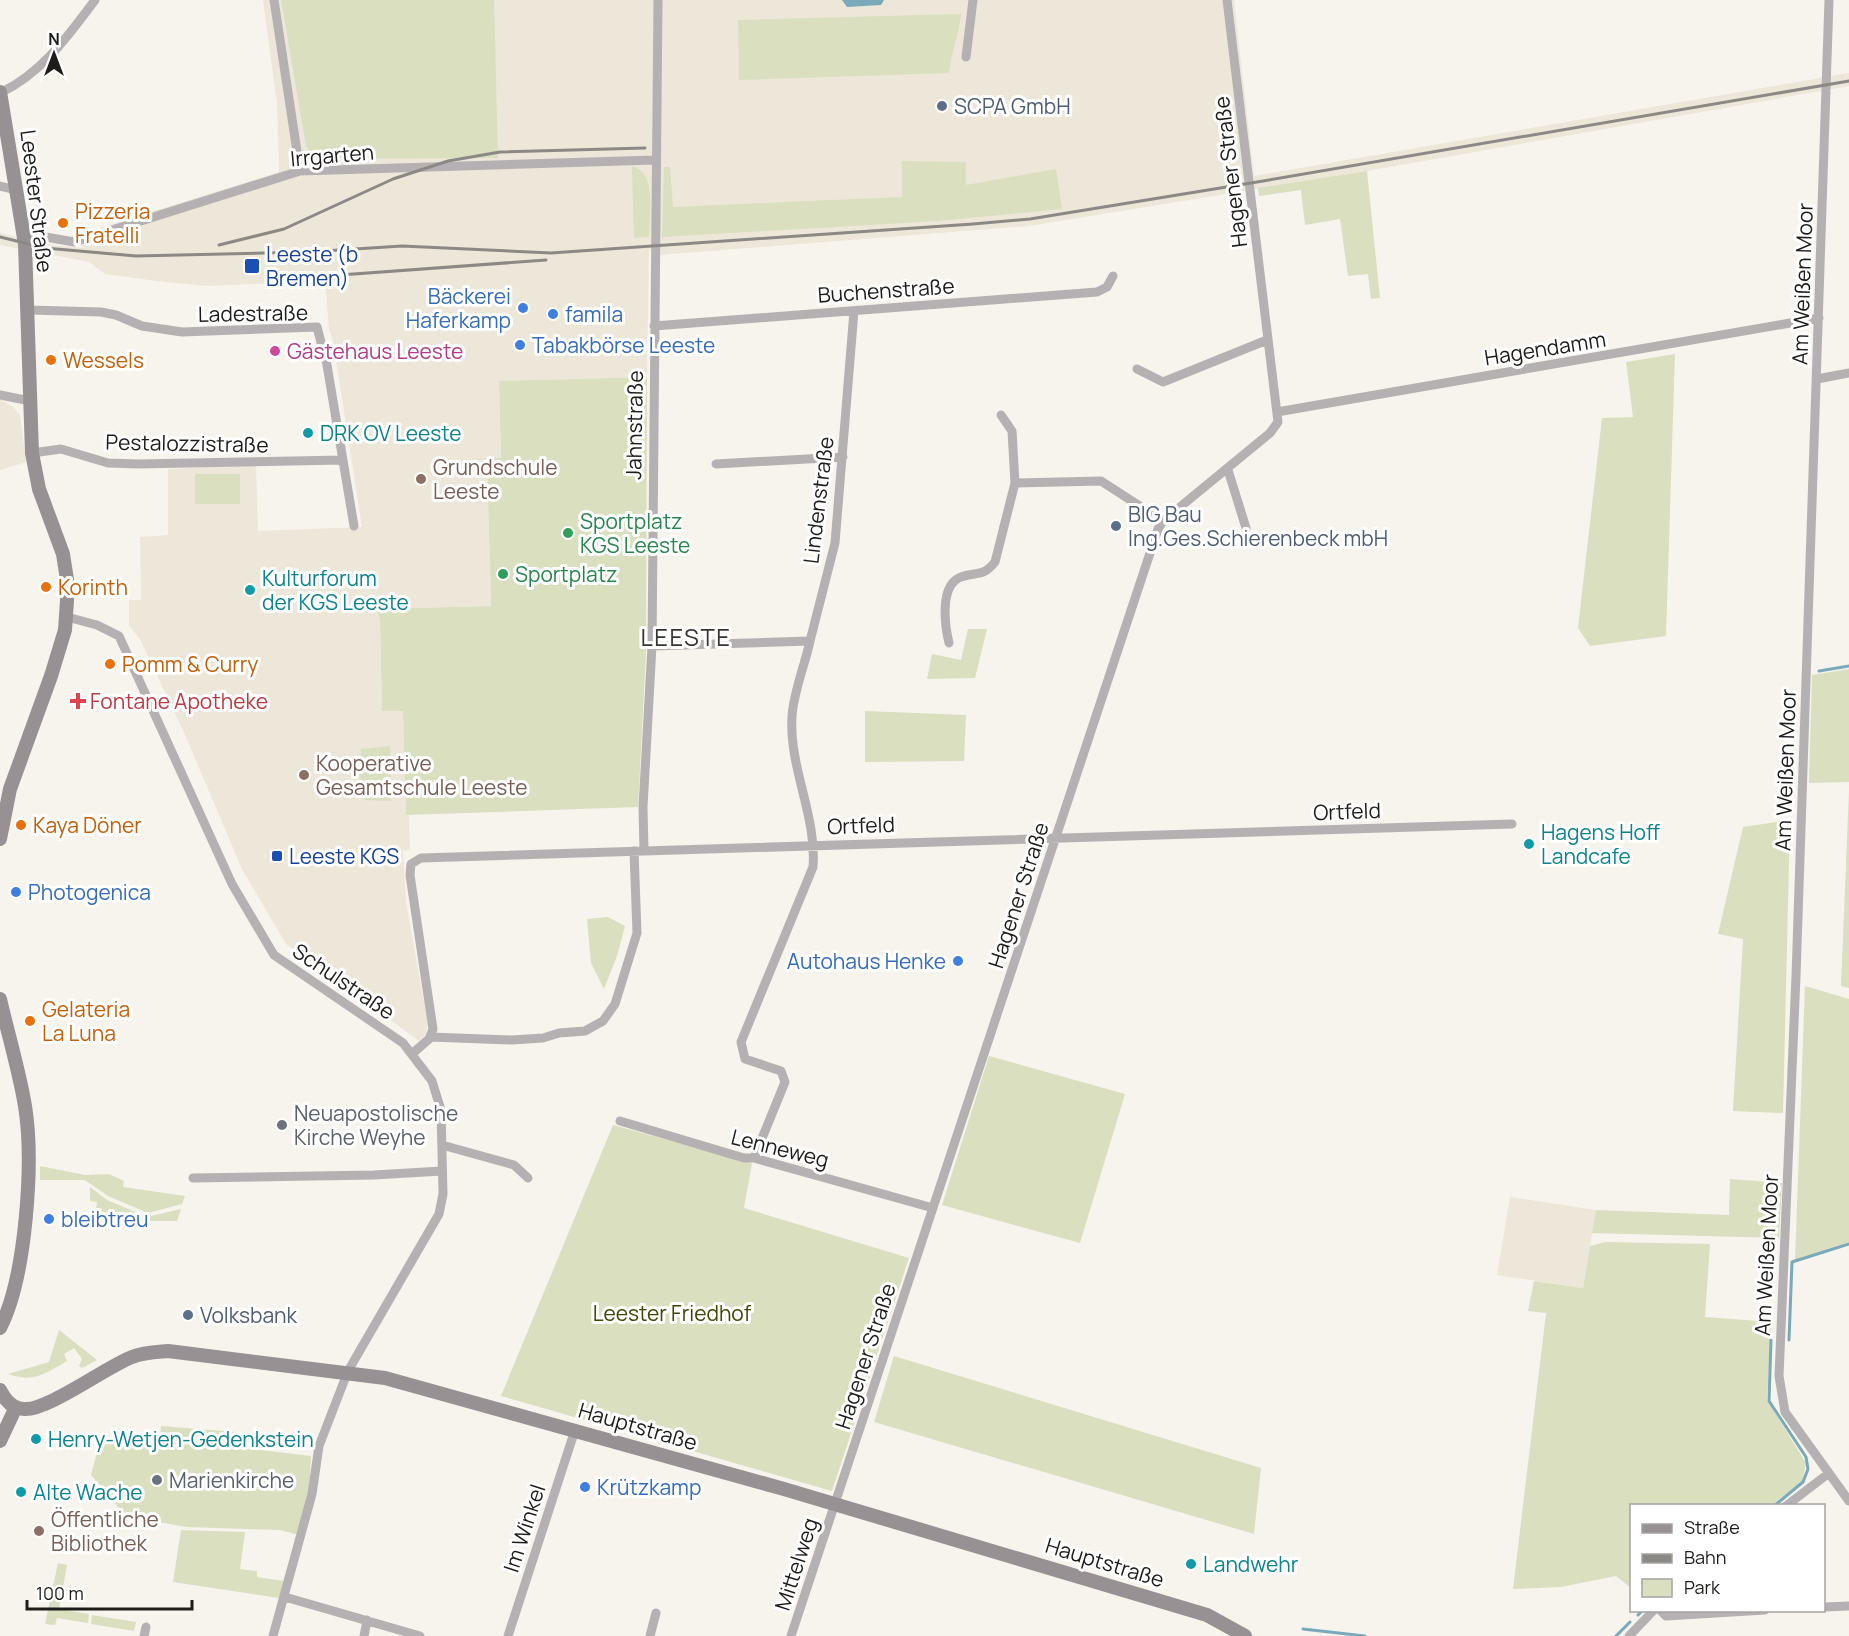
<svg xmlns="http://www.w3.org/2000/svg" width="1849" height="1636" font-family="Manrope,sans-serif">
<rect width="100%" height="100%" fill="#f6f4ed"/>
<!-- built -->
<path fill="#ece7d9" d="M263,0h971l20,176 595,-103v13l-482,85 -338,55 -370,29v-6l-10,1 -2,127 -148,4 2,78h-14l4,147 -114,3 3,13 2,89h21l3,104h3l1,35 -7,1 3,51 22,122 -3,11 -6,6 -133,-97 -44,-75 -57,-134 -45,-96 -11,-13v-26h12l-1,-63 28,-2v-66l88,-4 2,66 104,-4 -29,-186 -4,-12 -4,-48 -117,5 -44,-4 -59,-8 -16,-12 -89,-17v-12l52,12 32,3 -13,-11 208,-65 -2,-68z
M0,399l13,8 7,8 6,47 -26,8z
M1510,1197l86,13 -13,78 -86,-13z"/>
<!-- green -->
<path fill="#dadfbf" d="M281,0h213l4,158 -184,1 -8,-13z
M961,14c-2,21 -10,38 -12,59l-210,7 -1,-60z
M902,161l64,1v23l90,-16 6,40 -124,12 -276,16 2,-70h6l3,40 229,-10z
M632,166c26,7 17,51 17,71l-15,1z
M1367,171l13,127 -9,1 -3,-25 -20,2 -8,-57 -35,6 -4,-35 -42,6 -1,-8z
M1675,354l-9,282 -76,10 -12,-18 24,-210 31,-1 -7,-55z
M647,377l-1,276 -8,154 -232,8 -3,-104h-21l-2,-89 -3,-13 114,-3 -4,-147 14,-1 -2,-77z
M195,474h45v30h-45z
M968,629h19l-12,49 -48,1 5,-25 29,6z
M1849,669v113l-40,1 3,-108z
M865,711l101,4 -2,46 -99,1z
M390,746l1,55 -26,-1 -6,-14 2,-37z
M1849,790v198l-8,-2z
M1790,820l-7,293 -50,-2 10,-172 -25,-5 25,-107z
M608,917l17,9 -8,30 -13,33 -13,-26 -4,-44z
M1805,986l44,13v243l-54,18z
M989,1056l136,38 -45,149 -138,-38z
M613,1125l139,38 -8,45 165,50 -77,233 -331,-95z
M40,1166l45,9 24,-1 15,7 -1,6 62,9 -3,8 -34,9 -40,-17 -23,-16h-45z
M1730,1179l52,4 -3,55 -187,-5 4,-23 133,5z
M90,1187l17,13 40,17 34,-8 -4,12h-86v-12h5l1,-7 -7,-1z
M1605,1242l105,2 -5,73 66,5 -4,78 39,63 -4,19 -30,23 -140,1 -1,82 -15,-12 -55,11 -48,2 33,-276 -18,-2 6,-30 49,7 7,-42z
M59,1330l38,30 -15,8 -3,-2 3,-7 -8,-11 -10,6 3,7c-23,13 -32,22 -59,13l41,-12z
M894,1356l367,112 -7,66 -380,-112z
M161,1426l75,6 -2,15 77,9 -2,37 -10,42 -19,-5 -94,-3 -60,-11 -35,-41 10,-38 38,9 20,1z
M181,1530l64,2 -5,37 17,2v6l27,4 -5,17 -106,-16z
M58,1563l9,2 -8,44 30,5 -1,9 -31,-5 -2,7 -10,-1z
M92,1615l44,7 -2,9 -43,-7z"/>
<!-- water -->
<path fill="#79a9ba" d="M842,0h42l-3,5 -34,2z"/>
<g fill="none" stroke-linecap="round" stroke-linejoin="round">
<!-- stream -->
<path stroke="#79a9ba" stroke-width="3" d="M1819,671l30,-5
M1771,1340l-2,61 37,56 2,12 -5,13 -29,24
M1789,1340l3,-78 57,-18
M1638,1615l5,-5
M1303,1629l62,7
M1616,1636l14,-14"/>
<!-- street -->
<path stroke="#b5b1b2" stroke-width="9" d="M274,0l26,171
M1829,0l-33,976 -17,400 6,36 64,89
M966,57l7,-57
M0,93c42,-20 68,-57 95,-93
M0,186l16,4
M23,233l51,9 226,-71 355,-11
M28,310l73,2 15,3 26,11 40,6 135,-5 10,38 27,161
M654,326l443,-34 10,-5 6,-11
M1137,369l26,13 104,-42
M1817,379l32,-6
M0,395l30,6
M1277,412l542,-94
M1001,415l11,16 3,52 86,-2 62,40
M32,453l29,-4 47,14 30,1 205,-4
M716,464l127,-7
M1228,470l18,58
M67,617l30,8 22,11 113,248 42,71 129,88 29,38 9,29 2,84 -4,20 -91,157 -29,75 -7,48 -39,142
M949,643c-4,-17 -10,-58 12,-66 16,-6 21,1 34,-15l20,-79
M652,646l158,-5 25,-98 19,-232
M644,851l-1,-44 9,-161 6,-646
M430,1037l82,3 31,-2 16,-5 26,-2 18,-10 12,-17 22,-71 -3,-82
M413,1053l16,-14 4,-10 -23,-154 1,-11 10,-6 1091,-34
M620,1121l124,37h10l179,50
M442,1145l72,20 14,13
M754,1158l31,-76 -4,-11 -36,-12 -4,-17 72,-175c4,-51 -24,-99 -21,-150 1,-24 13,-52 18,-76
M193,1178l181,-3 68,-4
M1786,1506l43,-33
M285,1597l135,39
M1824,1607l25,-1
M1660,1610l6,6 99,-6
M144,1636l2,-9
M364,1636l3,-16
M508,1636l67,-206
M650,1636l6,-23
M791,1636l367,-1107 5,-8 107,-88 8,-11 -51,-422
M1629,1636l25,-26"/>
<!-- secondary -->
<path stroke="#979193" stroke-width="14" d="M0,92l25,152 7,209 7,36 24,65 5,32 -3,44 -14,46 -41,113 -10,50
M0,999c8,35 19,71 25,107 9,56 1,172 -25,222
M0,1390c5,10 12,19 24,19 23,2 82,-42 108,-52 12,-5 24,-5 36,-6l217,27 399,111 423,126 38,21
M0,1441l16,-34"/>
<!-- rail -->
<path stroke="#8b8985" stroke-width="3" d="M0,237l45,11 91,8 172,-4 94,-6 149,7 422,-29 57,-5 221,-36 598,-102
M219,245l65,-16 109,-50 55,-18 52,-9 145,-4
M299,278l247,-18"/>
</g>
<!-- markers -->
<g fill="#5c6f8a" stroke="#fff" stroke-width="2">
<circle cx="942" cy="106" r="6"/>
<circle cx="1116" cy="526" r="6"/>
<circle cx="188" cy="1315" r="6"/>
</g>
<g fill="#e8710a" stroke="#fff" stroke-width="2">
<circle cx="63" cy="223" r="6"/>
<circle cx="51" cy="360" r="6"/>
<circle cx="46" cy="587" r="6"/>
<circle cx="110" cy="664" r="6"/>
<circle cx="21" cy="825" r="6"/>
<circle cx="30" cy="1021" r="6"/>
</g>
<g fill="#1a4fb4" stroke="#fff" stroke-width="2">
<rect x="244" y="258" width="16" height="16" rx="3"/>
<rect x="271" y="850" width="12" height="12" rx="3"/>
</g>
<g fill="#3f7fe0" stroke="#fff" stroke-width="2">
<circle cx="523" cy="308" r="6"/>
<circle cx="553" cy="314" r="6"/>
<circle cx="520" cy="345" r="6"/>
<circle cx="16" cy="892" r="6"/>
<circle cx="958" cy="961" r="6"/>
<circle cx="49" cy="1219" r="6"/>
<circle cx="585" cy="1487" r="6"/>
</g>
<circle fill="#d1479c" stroke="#fff" stroke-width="2" cx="275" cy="351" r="6"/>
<g fill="#0f9aa8" stroke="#fff" stroke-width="2">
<circle cx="308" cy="433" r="6"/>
<circle cx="250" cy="590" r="6"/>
<circle cx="1529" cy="844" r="6"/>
<circle cx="36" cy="1439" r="6"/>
<circle cx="21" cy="1492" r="6"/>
<circle cx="1191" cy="1564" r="6"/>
</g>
<g fill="#8d6e63" stroke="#fff" stroke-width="2">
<circle cx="421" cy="479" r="6"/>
<circle cx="304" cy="775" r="6"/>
<circle cx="39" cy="1531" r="6"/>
</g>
<g fill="#2e9e5b" stroke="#fff" stroke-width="2">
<circle cx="568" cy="533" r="6"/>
<circle cx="503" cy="574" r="6"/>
</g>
<path fill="#e0444e" stroke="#fff" stroke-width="2" d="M75 692h6v6h6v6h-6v6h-6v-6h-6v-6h6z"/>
<g fill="#6b7280" stroke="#fff" stroke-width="2">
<circle cx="282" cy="1125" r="6"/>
<circle cx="157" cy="1480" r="6"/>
</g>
<g text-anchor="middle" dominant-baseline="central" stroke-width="6" stroke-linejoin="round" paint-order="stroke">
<!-- service labels -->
<g font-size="21" fill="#4e5e75" stroke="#fff" text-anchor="start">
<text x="954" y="106">SCPA GmbH</text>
<text x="1128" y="514">BIG Bau<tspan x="1128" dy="24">Ing.Ges.Schierenbeck mbH</tspan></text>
<text x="200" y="1315">Volksbank</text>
</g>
<!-- street labels -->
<g font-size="21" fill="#1d1c1a" stroke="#fff">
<text transform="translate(332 155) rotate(-5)">Irrgarten</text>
<text transform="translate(1230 172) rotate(-97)">Hagener Straße</text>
<text transform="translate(37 201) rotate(83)">Leester Straße</text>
<text transform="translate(1802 284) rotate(-88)">Am Weißen Moor</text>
<text transform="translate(886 290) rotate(-4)">Buchenstraße</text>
<text transform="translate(253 313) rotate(-1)">Ladestraße</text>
<text transform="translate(1545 348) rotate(-9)">Hagendamm</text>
<text transform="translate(634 425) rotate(-89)">Jahnstraße</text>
<text transform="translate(187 443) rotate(1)">Pestalozzistraße</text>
<text transform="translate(818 500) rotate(-83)">Lindenstraße</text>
<text transform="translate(1785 770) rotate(-88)">Am Weißen Moor</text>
<text transform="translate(1347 811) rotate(-2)">Ortfeld</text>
<text transform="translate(861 825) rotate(-2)">Ortfeld</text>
<text transform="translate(1018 895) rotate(-72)">Hagener Straße</text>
<text transform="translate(344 981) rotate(34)">Schulstraße</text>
<text transform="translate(780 1148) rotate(14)">Lenneweg</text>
<text transform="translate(1766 1255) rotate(-87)">Am Weißen Moor</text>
<text transform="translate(865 1356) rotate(-72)">Hagener Straße</text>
<text transform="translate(638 1426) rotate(16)">Hauptstraße</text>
<text transform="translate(524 1528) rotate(-72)">Im Winkel</text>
<text transform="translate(1105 1562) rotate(17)">Hauptstraße</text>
<text transform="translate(796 1564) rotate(-72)">Mittelweg</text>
</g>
<!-- food labels -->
<g font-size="21" fill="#c56008" stroke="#fff" text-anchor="start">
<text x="75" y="211">Pizzeria<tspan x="75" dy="24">Fratelli</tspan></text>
<text x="63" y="360">Wessels</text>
<text x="58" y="587">Korinth</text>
<text x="122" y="664">Pomm &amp; Curry</text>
<text x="33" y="825">Kaya Döner</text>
<text x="42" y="1009">Gelateria<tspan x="42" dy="24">La Luna</tspan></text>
</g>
<!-- transit labels -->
<g font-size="21" fill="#164399" stroke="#fff" text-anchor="start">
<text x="266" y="254">Leeste (b<tspan x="266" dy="24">Bremen)</tspan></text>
<text x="289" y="856">Leeste KGS</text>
</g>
<!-- shop labels -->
<g font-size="21" fill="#366cbe" stroke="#fff" text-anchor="start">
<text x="511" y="296" text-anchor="end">Bäckerei<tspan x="511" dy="24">Haferkamp</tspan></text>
<text x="565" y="314">famila</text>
<text x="532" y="345">Tabakbörse Leeste</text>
<text x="28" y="892">Photogenica</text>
<text x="946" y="961" text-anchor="end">Autohaus Henke</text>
<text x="61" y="1219">bleibtreu</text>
<text x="597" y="1487">Krützkamp</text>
</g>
<!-- hotel labels -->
<g font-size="21" fill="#b23c85" stroke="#fff" text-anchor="start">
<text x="287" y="351">Gästehaus Leeste</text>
</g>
<!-- culture labels -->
<g font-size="21" fill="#0d838f" stroke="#fff" text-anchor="start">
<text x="320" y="433">DRK OV Leeste</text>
<text x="262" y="578">Kulturforum<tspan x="262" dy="24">der KGS Leeste</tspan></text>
<text x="1541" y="832">Hagens Hoff<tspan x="1541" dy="24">Landcafe</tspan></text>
<text x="48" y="1439">Henry-Wetjen-Gedenkstein</text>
<text x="33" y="1492">Alte Wache</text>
<text x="1203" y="1564">Landwehr</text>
</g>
<!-- education labels -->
<g font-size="21" fill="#785e54" stroke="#fff" text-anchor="start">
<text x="433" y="467">Grundschule<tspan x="433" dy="24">Leeste</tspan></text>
<text x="316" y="763">Kooperative<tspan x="316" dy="24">Gesamtschule Leeste</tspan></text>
<text x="51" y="1519">Öffentliche<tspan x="51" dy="24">Bibliothek</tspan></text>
</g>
<!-- leisure labels -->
<g font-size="21" fill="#27864d" stroke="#fff" text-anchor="start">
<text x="580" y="521">Sportplatz<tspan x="580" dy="24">KGS Leeste</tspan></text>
<text x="515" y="574">Sportplatz</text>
</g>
<!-- health labels -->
<g font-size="21" fill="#be3a42" stroke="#fff" text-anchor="start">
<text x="90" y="701">Fontane Apotheke</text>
</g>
<!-- worship labels -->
<g font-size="21" fill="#5b616d" stroke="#fff" text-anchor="start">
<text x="294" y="1113">Neuapostolische<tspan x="294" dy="24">Kirche Weyhe</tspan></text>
<text x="169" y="1480">Marienkirche</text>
</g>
<!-- park labels -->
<g font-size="21" fill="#414600" stroke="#fff">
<text x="672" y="1313">Leester Friedhof</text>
</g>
<!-- quarter labels -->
<g font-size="24" letter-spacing="1.5" fill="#373530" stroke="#fff">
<text x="686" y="636">LEESTE</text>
</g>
</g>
<!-- legend -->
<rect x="1630" y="1504" width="195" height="108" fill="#ffffff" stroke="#a5a4a3" stroke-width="1.5"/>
<rect x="1642" y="1524" width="30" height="9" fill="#979193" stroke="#a5a4a3" stroke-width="1.5"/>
<text x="1684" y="1534" font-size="18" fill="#1d1c1a">Straße</text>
<rect x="1642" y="1554" width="30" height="9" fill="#8b8985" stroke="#a5a4a3" stroke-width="1.5"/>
<text x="1684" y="1564" font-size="18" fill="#1d1c1a">Bahn</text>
<rect x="1642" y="1579" width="30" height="18" fill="#dadfbf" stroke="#a5a4a3" stroke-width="1.5"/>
<text x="1684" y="1594" font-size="18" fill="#1d1c1a">Park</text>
<!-- north arrow -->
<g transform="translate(54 54)" stroke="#ffffff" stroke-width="4.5" paint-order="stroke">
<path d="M0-4.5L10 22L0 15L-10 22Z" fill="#1d1c1a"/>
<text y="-9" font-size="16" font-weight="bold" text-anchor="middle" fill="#1d1c1a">N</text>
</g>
<!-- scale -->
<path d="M27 1600v9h165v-9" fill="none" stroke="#1d1c1a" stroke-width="3"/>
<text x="36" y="1600" font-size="18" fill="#1d1c1a" stroke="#ffffff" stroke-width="4.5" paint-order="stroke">100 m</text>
</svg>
